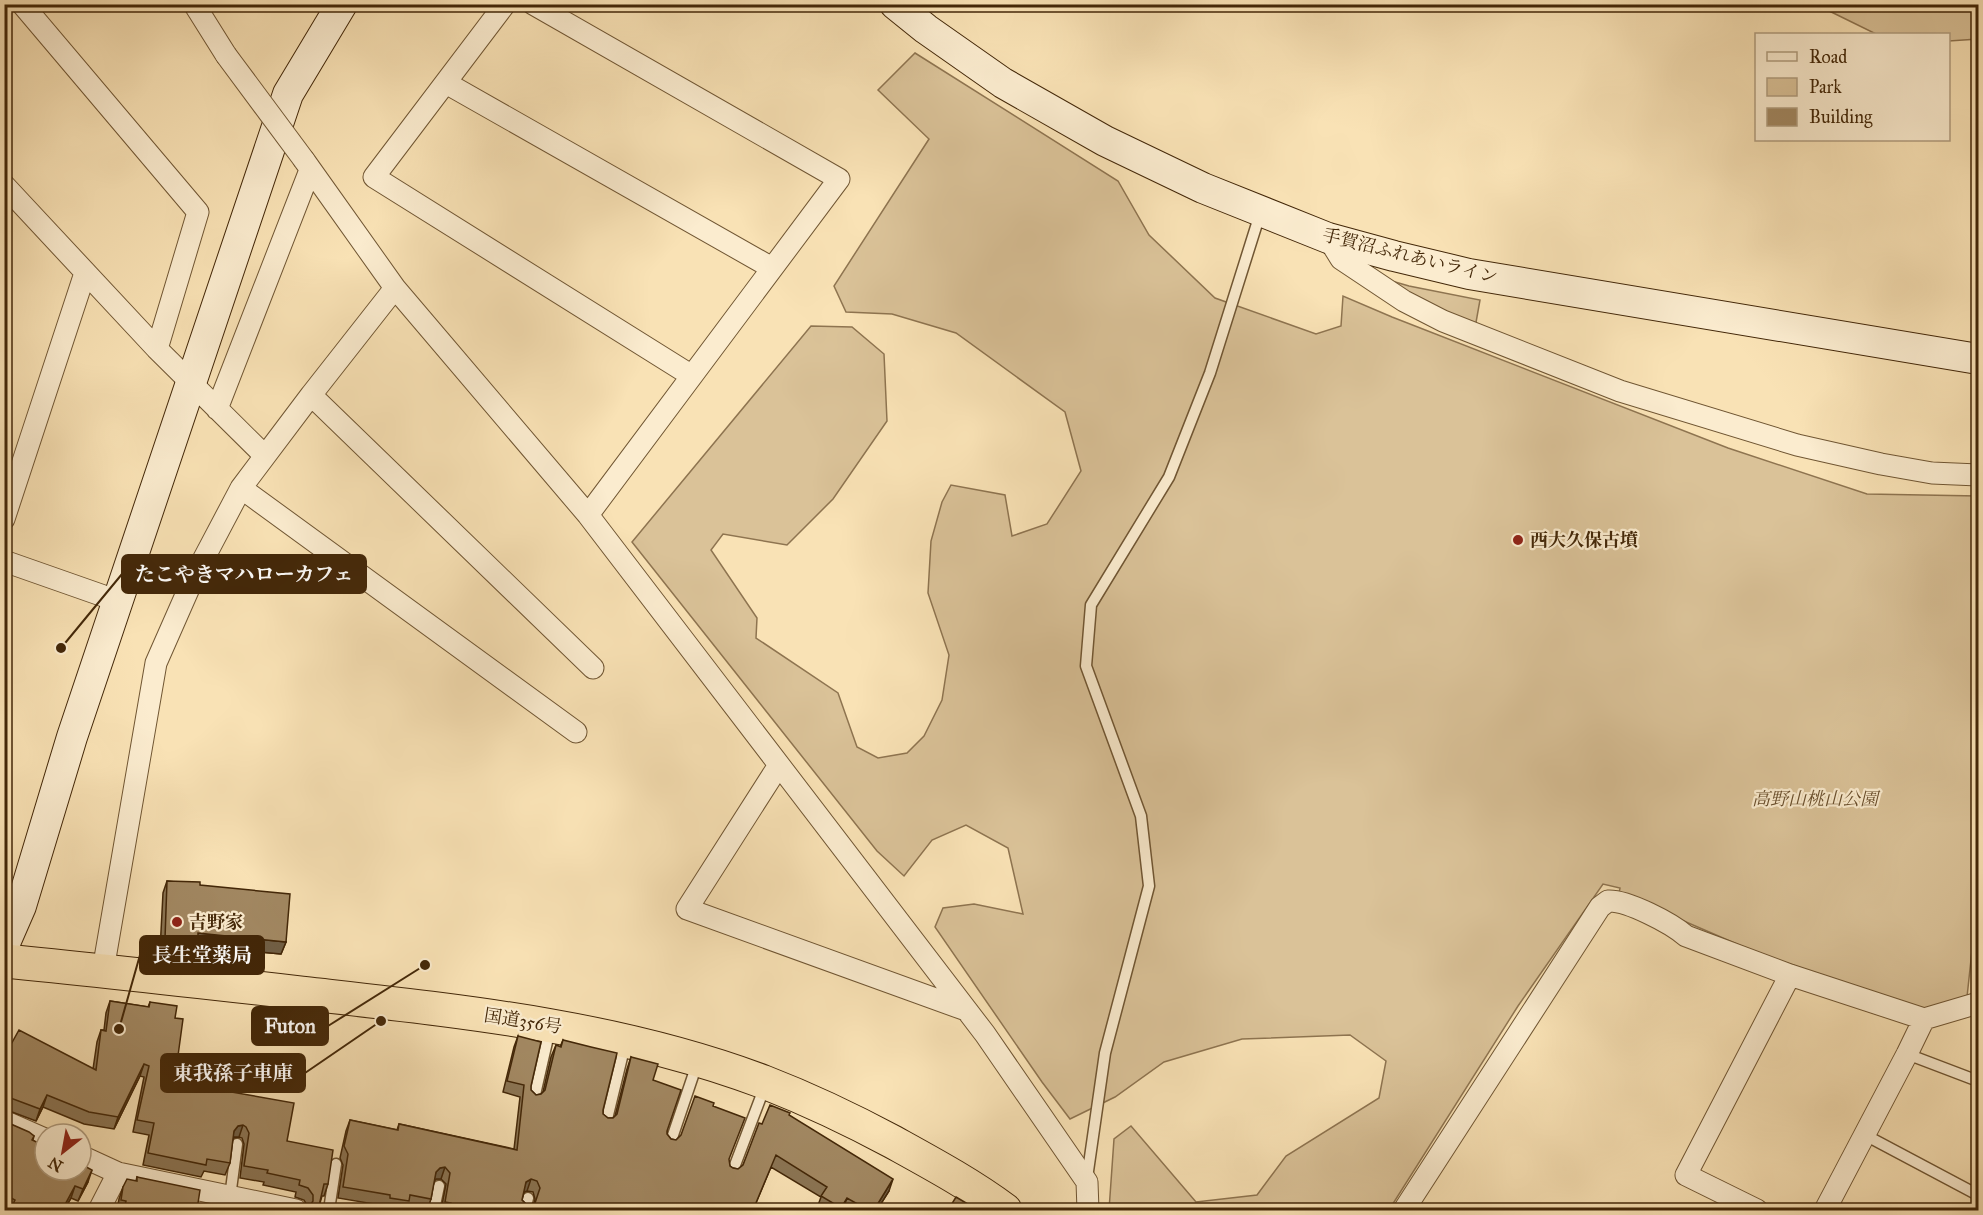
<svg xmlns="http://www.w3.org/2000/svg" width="1983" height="1215" font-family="'IM FELL Great Primer','Noto Serif JP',serif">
<rect width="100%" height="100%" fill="#f9e2b5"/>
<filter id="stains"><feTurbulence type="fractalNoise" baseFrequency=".00333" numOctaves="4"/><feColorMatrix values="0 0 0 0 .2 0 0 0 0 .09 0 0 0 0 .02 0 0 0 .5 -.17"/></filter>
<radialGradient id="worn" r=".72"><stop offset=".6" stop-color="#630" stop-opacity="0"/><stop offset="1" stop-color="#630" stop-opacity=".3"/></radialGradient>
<!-- green -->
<path fill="#dac298" stroke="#8e7450" stroke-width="1.5" d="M1817,5h161v34l-29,2 -1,-7h-72z
M915,53l203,128 31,54 66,63 101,36 25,-8 2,-30 49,21 336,131 139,46 111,2v398l-11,103 -44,12 -163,-55 -141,-61 1,-5 -17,-4 -85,122 -129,204h-280l5,-71 17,-13 65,76 61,-7 29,-39 93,-58 7,-37 -36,-26 -108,4 -78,23 -49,35 -45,22 -28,-37 -107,-155 8,-19 31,-4 49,10 -15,-66 -42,-23 -34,15 -28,36 -27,-25 -245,-309 179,-216 41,1 32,27 3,67 -54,78 -46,46 -64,-11 -12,16 46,68 -1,20 82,55 19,54 21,11 29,-5 17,-17 18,-36 7,-45 -21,-62 3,-52 11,-39 9,-17 54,10 7,41 35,-12 34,-53 -16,-59 -109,-79 -64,-19 -46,-2 -12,-26 95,-147 -51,-49z
M1371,275l38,11 71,14 -5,28z"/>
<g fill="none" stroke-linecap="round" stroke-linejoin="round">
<!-- lane casing -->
<g stroke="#705633" stroke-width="13">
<path id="lane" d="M1907,1054l71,27
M534,1099l16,-70
M606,1123l19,-78
M1865,1135l113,60
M670,1144l27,-80
M732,1173l33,-87
M1087,1178l18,-125 44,-167 -8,-70 -55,-150 5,-61 78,-128 41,-104 50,-159
M230,1197l7,-53
M329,1210l7,-46
M434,1210l5,-24
M525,1210l3,-12
M1975,1210l3,-6"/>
</g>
<!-- street casing -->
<g stroke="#705633" stroke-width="23">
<path id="street" d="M22,4l176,208 -41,137
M194,4l32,51
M505,4l-131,173 318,199
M533,4l306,175 -251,336
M446,83l326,185
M304,160l91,128 193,227 397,519 102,148 1,28
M4,185l153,164 107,106
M1328,238l13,21 63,42 39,20 177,70 177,54 84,19 51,9 46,2
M395,288l-84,107 282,273
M217,409l93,-239
M241,488l335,244
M4,519l81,-246
M4,561l114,40
M779,765l-92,144 279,101
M103,970l53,-307 37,-84 48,-91 70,-93
M4,1121l41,18
M81,1156l37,17 178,37
M99,1210l19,-37
M1404,1210l196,-303 8,-6c19,-1 63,22 78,35l104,39 134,44 54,-16
M1757,1210l-71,-35 104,-200
M1825,1210l82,-156 17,-35"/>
</g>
<!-- secondary casing -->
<g stroke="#432708" stroke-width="32">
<path id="secondary" d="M895,4l31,25 77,54 102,58 98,47 125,50 66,18 75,18 509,85
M4,945l17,-39 51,-169 216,-643 54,-90"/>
</g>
<!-- highway casing -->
<g stroke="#432708" stroke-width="35">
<path id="highway" d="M4,961c105,10 209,22 314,34 151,17 303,33 446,87 44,17 88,38 129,60 38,21 77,42 112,68"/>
</g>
<!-- lane -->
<use href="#lane" stroke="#fbeccf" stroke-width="10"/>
<!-- street -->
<use href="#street" stroke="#fbeccf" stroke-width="21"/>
<!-- secondary -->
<use href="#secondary" stroke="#fbeccf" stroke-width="30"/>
<!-- highway -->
<use href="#highway" stroke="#f9e2b5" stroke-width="33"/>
<!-- street-bridge casing -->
<g stroke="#705633" stroke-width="23" stroke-linecap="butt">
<path id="street-bridge" d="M226,55l78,105"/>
</g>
<!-- street-bridge -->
<use href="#street-bridge" stroke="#fbeccf" stroke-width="21"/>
</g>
<!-- wall -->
<path fill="#8b7554" stroke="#432708" stroke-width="1.5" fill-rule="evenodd" d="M167,881l33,4 86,57 -5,12 -85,-8 -3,7 -33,-2 3,-58z
M110,1001l38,6 2,-5 25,16 -1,67 113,56 41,43 -4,12h-2l-4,14h-14l4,-2v-1l-4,-7 -9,-3 1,-5 -33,-7 1,-3 -24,-4 4,-34 -2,-6 -3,-1 -6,1 -3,25 -5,12 -21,-4 -3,6 -58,-12 6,-30 -16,-3 11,-55 -4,-1 -26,53 -30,-5 -41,-17 -7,14 -32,-12v-52l89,12 4,-27 4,-12h3l2,-17z
M518,1036l13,54 5,5 5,-1 2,-2 8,-35 5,-12 4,2 3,-7 40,70v4l5,4h5l2,-2 12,-47 4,-12 22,23 14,51v3l4,5 5,1 37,-34 17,60 3,2 5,1 5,-4 19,-41 27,-9 100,76 -12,19h-32l-2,-1v1h-21l-5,-2 4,-11 -50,-30 -18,43h-312l5,-26 -5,-5h-5l-2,2 -3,18 -4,11 -20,-3 -2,3h-13l-7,-1 1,-3 -48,-8 5,-33 -3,-7 6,-27 4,-11 47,10 2,-6 115,25 6,-52 -17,-5 11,-45zM527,1191l6,1 2,7 -1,4 -7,2 -5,-5 2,-8z
M4,1121l30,15 -1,4 55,42 -10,19 -7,-3 -7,12h-55l-5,-2z
M137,1177l58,33h-78l2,-11 4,-12 13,-6z"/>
<!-- shaded-wall -->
<path fill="#715f45" stroke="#432708" stroke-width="1.5" d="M198,933l88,9 -5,12 -85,-8 -3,7 -33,-2 5,-12z
M144,1064l-4,12 -26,53 4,-12z
M47,1095l-4,12 -7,14 4,-12z
M243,1125l-4,12h-5l-4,5 4,-11 4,-5z
M445,1167l-4,12h-5l-4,5 4,-12 4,-4z
M92,1170l-4,12 -10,19 5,-12z
M531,1179l-4,12 -5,2 4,-11z
M893,1179l-4,12 -12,19h-3z
M75,1186l-4,12 -7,12h-2z
M847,1198l-4,11 -3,1 1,-2z"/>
<!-- building -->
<path fill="#a28862" stroke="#432708" stroke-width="1.5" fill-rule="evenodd" d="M167,881l33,1v3l90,9 -4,48 -88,-9v7l-33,-1z
M110,1001l39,6 1,-5 27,4 -2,12 8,1 -9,66 45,7 1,-2 74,13 -7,38 46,9 -5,34h-4l-6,26h-24h10l5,-3 4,-6v-6l-5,-7 -9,-3 1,-5 -33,-7 1,-3 -24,-4 5,-33 -3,-6 -3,-2 -5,1 -4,5 -4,32 -23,-4 -1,6 -58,-12 6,-30 -17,-3 12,-54 -5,-2 -26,53 -29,-5 -42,-17 -7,14 -32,-12 -4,1v-41l15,-27 77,40 5,-40 5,1z
M518,1036l23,6 -10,44v4l5,5 5,-1 4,-4 11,-45 5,2 2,-7 28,7 26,6 -14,57v4l5,4h5l4,-4 14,-57 27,7 -5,16 28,10 -14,41v3l4,5 5,1 5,-5 14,-39 19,7 -1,3 32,12 -16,41 1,7 3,2 5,1 5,-4 16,-42 3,1 8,-19 20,8 -1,2 104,64 -19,31h-6l-21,-12 -6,10 -20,-12 6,-9 -51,-32 -23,55h-303l1,-7 -6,-1 5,-29 -5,-6 -5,1 -4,4 -5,27 -21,-4 -1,6 -19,-3v-3l-47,-8 5,-33 -4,-8 6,-26 48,10 1,-6 118,26 7,-65 -17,-4zM531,1179l6,2 3,7 -5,15 -8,2 -5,-5 4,-18z
M4,1121l25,11 5,4 -2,4 13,6v24h36v-6l11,6 -9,19 -8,-3 -13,24h-52l5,-10 -11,-6z
M137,1177l63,13 -2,13 -4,7h-70l2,-9 -5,-1 2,-13 4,-8 10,2z
M956,1197l22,13h-30z
M214,1206l22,4h-23z"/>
<!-- markers -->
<g fill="#8f2418" stroke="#fbeccf" stroke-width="2">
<circle cx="1518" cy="540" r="6"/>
<circle cx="177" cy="922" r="6"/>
</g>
<g text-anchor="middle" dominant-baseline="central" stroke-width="4.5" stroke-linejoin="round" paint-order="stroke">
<!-- street labels -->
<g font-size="18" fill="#432708" stroke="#fbeccf">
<text transform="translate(1410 256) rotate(14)">手賀沼ふれあいライン</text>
<text transform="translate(523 1021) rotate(9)">国道356号</text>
</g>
<!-- poi labels -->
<g font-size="18" font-weight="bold" fill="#432708" stroke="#fbeccf" text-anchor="start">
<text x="1530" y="540">西大久保古墳</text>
<text x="189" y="922">吉野家</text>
</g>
<!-- park labels -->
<g font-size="18" font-style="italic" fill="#694e2c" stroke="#fbeccf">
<text x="1815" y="799">高野山桃山公園</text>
</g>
</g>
<!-- callouts -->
<path fill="none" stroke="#432708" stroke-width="2" d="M61 648L122 574M119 1029L140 955M425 965L328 1026M381 1021L305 1073"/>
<g fill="#432708" stroke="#fbeccf" stroke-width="2">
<circle cx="61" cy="648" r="6"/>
<circle cx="119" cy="1029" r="6"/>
<circle cx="425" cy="965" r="6"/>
<circle cx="381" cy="1021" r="6"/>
</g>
<g fill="#432708" stroke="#432708" stroke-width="2">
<rect x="122" y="555" width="244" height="38" rx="6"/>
<rect x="140" y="936" width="124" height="38" rx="6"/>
<rect x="252" y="1007" width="76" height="38" rx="6"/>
<rect x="161" y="1054" width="144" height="38" rx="6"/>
</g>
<g font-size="20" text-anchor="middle" font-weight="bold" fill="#fff">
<text x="244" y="581">たこやきマハローカフェ</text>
<text x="202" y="962">長生堂薬局</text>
<text x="290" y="1033">Futon</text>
<text x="233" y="1080">東我孫子車庫</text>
</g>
<!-- margin -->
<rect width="1983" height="1215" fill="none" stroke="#f9e2b5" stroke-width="24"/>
<rect x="6" y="6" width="1971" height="1203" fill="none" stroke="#432708" stroke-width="3"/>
<rect x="12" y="12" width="1959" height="1191" fill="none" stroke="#432708" stroke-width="1.5"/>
<!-- legend -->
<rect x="1755" y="33" width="195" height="108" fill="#fbeccf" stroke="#b19d7f" stroke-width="1.5"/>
<rect x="1767" y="52" width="30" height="9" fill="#fbeccf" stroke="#b19d7f" stroke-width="1.5"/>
<text x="1809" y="63" font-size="18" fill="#432708">Road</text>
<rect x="1767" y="78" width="30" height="18" fill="#dac298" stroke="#b19d7f" stroke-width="1.5"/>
<text x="1809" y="93" font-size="18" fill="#432708">Park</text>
<rect x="1767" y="108" width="30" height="18" fill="#a28862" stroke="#b19d7f" stroke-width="1.5"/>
<text x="1809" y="123" font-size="18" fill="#432708">Building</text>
<!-- north arrow -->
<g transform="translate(63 1152) rotate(211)"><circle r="28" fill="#fbeccf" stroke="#b19d7f" stroke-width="1.5"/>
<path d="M0-4.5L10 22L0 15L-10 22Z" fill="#8f2418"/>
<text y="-9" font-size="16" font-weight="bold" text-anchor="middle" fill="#432708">N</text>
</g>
<rect width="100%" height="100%" filter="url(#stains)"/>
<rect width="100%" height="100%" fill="url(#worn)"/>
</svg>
